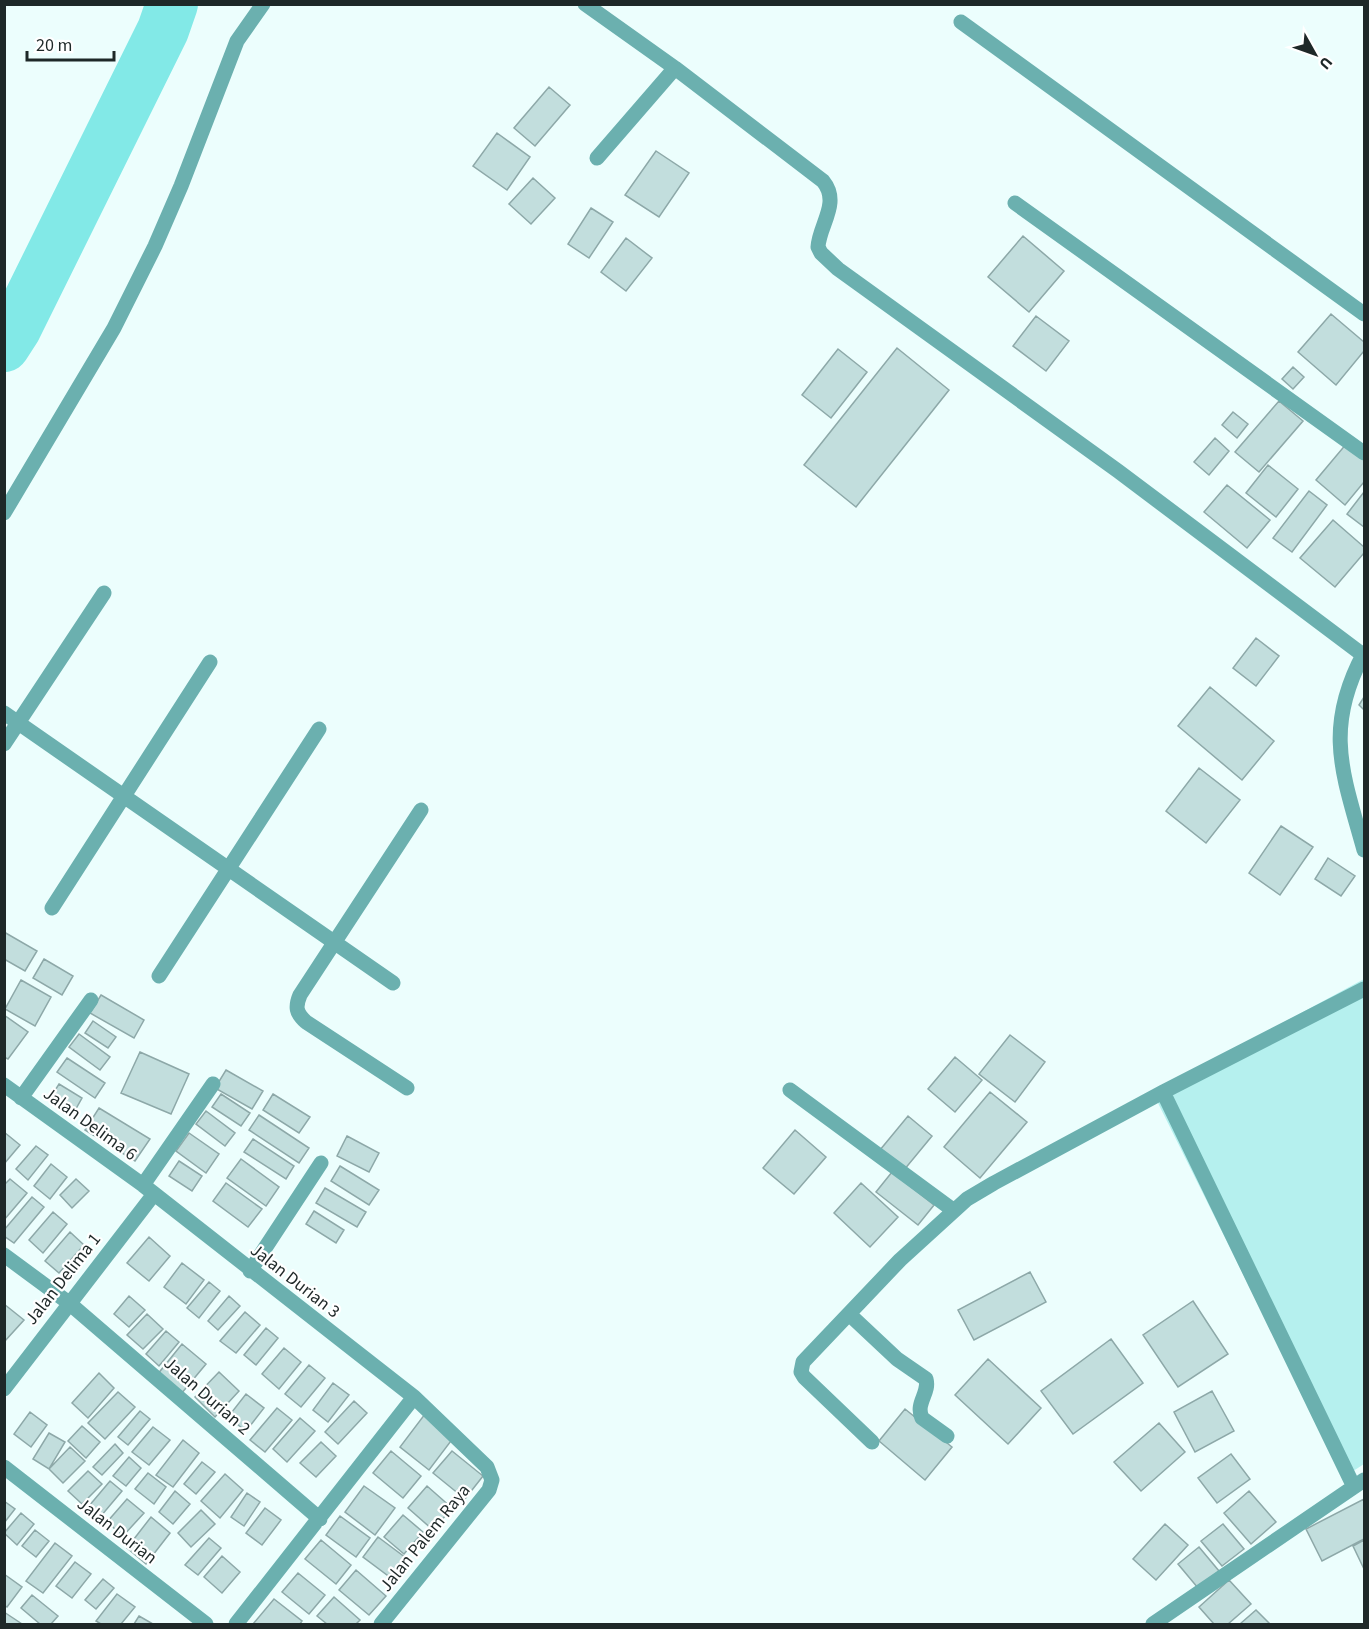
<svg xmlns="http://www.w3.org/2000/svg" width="1369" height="1629" font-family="'Source Sans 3',sans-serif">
<rect width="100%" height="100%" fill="#ecfefd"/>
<!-- green -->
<path fill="#b5f0ee" d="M1364,979v485l-20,13 -191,-384z"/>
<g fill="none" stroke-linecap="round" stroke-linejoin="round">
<!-- river -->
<path stroke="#82e9e7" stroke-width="52" d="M4,346l11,-17 148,-299 9,-26"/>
</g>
<!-- building -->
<path fill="#c2dedd" stroke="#8da8a8" stroke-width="1.5" d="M549,87l21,18 -35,41 -21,-18z
M497,133l33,24 -23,33 -34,-24z
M656,151l33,22 -30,44 -34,-22z
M533,178l22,20 -24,26 -22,-20z
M591,208l22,14 -24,36 -21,-14z
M1023,236l41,35 -35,41 -41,-35z
M626,238l26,20 -26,33 -25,-19z
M1331,314l33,28v9l-28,34 -38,-33z
M1036,316l33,25 -23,30 -33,-25z
M897,348l52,42 -93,117 -52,-42z
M838,349l29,23 -36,46 -29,-23z
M1293,367l11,10 -11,12 -11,-10z
M1279,401l24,20 -44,51 -24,-20z
M1233,412l15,12 -11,14 -15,-13z
M1215,438l14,13 -20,24 -15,-13z
M1347,443l17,15v24l-19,23 -29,-25z
M1268,465l30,24 -22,28 -30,-24z
M1227,485l43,35 -23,28 -43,-36z
M1309,491l18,14 -35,47 -19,-14z
M1364,492v35l-17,-13z
M1333,520l31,27v6l-29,34 -35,-29z
M1256,638l23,18 -23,30 -23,-18z
M1210,687l64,54 -32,39 -64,-54z
M1364,697v13l-5,-5z
M1199,768l41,32 -34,43 -40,-32z
M1281,826l32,21 -33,48 -31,-22z
M1328,858l27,18 -14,20 -26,-17z
M4,932l33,19 -12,20 -21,-12z
M44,959l29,17 -11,19 -29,-17z
M21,980l30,17 -16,29 -30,-17z
M101,995l43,25 -10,18 -44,-25z
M4,1015l24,17 -20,27 -4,-2z
M93,1021l23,16 -8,11 -23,-15z
M79,1034l31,23 -10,13 -31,-23z
M1010,1035l35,27 -30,40 -36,-28z
M140,1052l49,22 -18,40 -50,-21z
M955,1057l27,23 -27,32 -27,-23z
M67,1058l38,25 -10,15 -38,-26z
M226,1070l37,21 -11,18 -37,-21z
M59,1084l23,14 -9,16 -24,-14z
M990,1092l37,30 -47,56 -36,-31z
M221,1094l29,19 -9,13 -29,-19z
M273,1094l37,23 -11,16 -36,-23z
M99,1108l51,31 -15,22 -50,-31z
M206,1111l29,22 -10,13 -29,-22z
M259,1115l50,33 -10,15 -50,-33z
M908,1116l24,20 -28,34 -24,-20z
M795,1130l31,27 -32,37 -31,-26z
M4,1132l16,13 -16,19z
M189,1133l30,21 -13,19 -30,-22z
M347,1136l32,17 -10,19 -32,-16z
M253,1139l41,27 -8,13 -42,-27z
M36,1146l12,9 -20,25 -12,-11z
M241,1159l38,28 -13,19 -39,-28z
M179,1161l23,15 -10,15 -23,-15z
M51,1164l16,13 -17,22 -16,-13z
M340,1166l39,24 -10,15 -38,-24z
M892,1172l42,33 -16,20 -42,-33z
M10,1179l17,14 -23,27v-35z
M76,1179l13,12 -17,17 -12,-13z
M226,1183l36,26 -14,18 -35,-26z
M861,1183l37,34 -28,30 -36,-34z
M325,1188l41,24 -9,15 -41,-24z
M32,1197l12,10 -30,36 -10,-7v-6z
M314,1211l30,19 -8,13 -30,-19z
M53,1212l14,12 -24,29 -14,-13z
M70,1232l14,13 -25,28 -14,-12z
M149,1237l21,19 -21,25 -22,-18z
M182,1263l22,17 -18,24 -22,-17z
M1030,1272l16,30 -72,38 -16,-30z
M209,1282l11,9 -21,27 -12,-10z
M129,1296l16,14 -16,17 -15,-13z
M229,1296l11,10 -22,24 -10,-9z
M1193,1301l35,53 -50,33 -35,-52z
M4,1304l20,16 -20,22z
M245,1312l15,13 -24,28 -16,-12z
M147,1314l16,15 -20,20 -16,-14z
M266,1328l12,10 -22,27 -12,-10z
M166,1331l13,11 -20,24 -13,-12z
M1111,1339l32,44 -70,51 -32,-43z
M182,1344l24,20 -25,30 -24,-19z
M284,1348l17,14 -22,27 -17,-15z
M988,1359l53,49 -33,36 -53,-49z
M309,1365l16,13 -24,29 -16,-13z
M219,1372l20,19 -24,26 -20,-20z
M99,1373l15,15 -26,30 -16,-15z
M333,1383l16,12 -21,27 -15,-12z
M1212,1391l22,40 -39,21 -21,-40z
M118,1392l17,15 -30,32 -17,-16z
M246,1394l18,14 -18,23 -18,-14z
M354,1401l13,12 -29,31 -13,-12z
M277,1408l15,12 -27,32 -15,-12z
M905,1409l47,38 -27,33 -46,-39z
M140,1411l10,8 -22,26 -10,-8z
M30,1412l17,13 -16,22 -17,-13z
M425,1414l29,23 -25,33 -29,-23z
M300,1418l15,13 -28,31 -14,-13z
M1159,1423l26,29 -44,39 -27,-29z
M82,1426l18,16 -14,16 -18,-17z
M153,1427l17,13 -21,25 -17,-13z
M49,1433l16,9 -16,27 -16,-10z
M183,1440l16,13 -26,34 -17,-12z
M321,1442l15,14 -20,21 -16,-14z
M115,1444l8,9 -21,22 -9,-8z
M70,1447l15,14 -22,22 -14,-14z
M391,1451l30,25 -18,22 -30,-25z
M452,1451l31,25 -18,23 -32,-26z
M1231,1454l19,25 -33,24 -19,-25z
M129,1457l12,11 -15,18 -13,-10z
M202,1462l13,10 -19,22 -12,-10z
M88,1471l14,13 -20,20 -14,-13z
M148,1473l18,14 -12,17 -19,-15z
M225,1474l18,16 -23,28 -19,-17z
M110,1481l12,10 -21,25 -12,-10z
M364,1486l31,22 -20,27 -30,-23z
M427,1486l25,22 -19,22 -25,-22z
M175,1491l15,13 -17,20 -14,-12z
M1249,1491l27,31 -25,22 -27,-31z
M247,1493l13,9 -16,24 -13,-9z
M127,1499l17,14 -21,23 -16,-14z
M1364,1499v40l-42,22 -16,-32z
M4,1501l11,8 -11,14z
M265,1508l16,12 -19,25 -16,-12z
M201,1510l14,14 -24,23 -13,-14z
M21,1513l13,11 -17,21 -13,-12z
M403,1515l20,17 -19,22 -20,-17z
M340,1516l30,22 -14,19 -30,-22z
M151,1517l19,16 -24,31 -19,-16z
M1165,1524l23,21 -32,35 -23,-21z
M1223,1524l21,25 -22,17 -21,-25z
M35,1530l14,11 -13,16 -14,-11z
M378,1537l32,24 -15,20 -32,-24z
M209,1538l12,10 -23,27 -13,-10z
M321,1540l30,25 -15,19 -31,-25z
M1364,1540v29l-11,-23z
M55,1543l17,13 -29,37 -17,-12z
M1199,1547l20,24 -21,17 -20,-24z
M222,1556l18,16 -18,21 -18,-16z
M75,1562l16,12 -19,24 -16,-12z
M356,1570l30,26 -17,19 -30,-25z
M298,1573l27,22 -16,19 -27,-22z
M4,1574l18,13 -15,20 -3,-2z
M103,1579l11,9 -18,21 -11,-9z
M1229,1580l22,24 -23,20h-14l-15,-17z
M117,1594l18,13 -14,17h-20l-5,-3z
M32,1595l26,21 -7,8h-11l-19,-16z
M334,1597l26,23 -4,4h-29l-10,-8z
M274,1599l28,22 -2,3h-47z
M1256,1610l14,14h-30z
M4,1612l18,12h-18z
M139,1616l14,8h-19z"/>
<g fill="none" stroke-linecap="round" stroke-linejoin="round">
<!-- minor -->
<path stroke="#6bb0af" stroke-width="15" d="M585,4l90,64 148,113c18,22 -4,44 -5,66l3,6 17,16 280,202 245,184
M961,22l403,292
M597,158l78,-90
M1015,203l349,250
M4,513l110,-185 41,-82 26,-60 56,-145 26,-37
M1364,653c-41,76 -21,121 0,197
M4,713l389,270
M4,744l100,-151
M52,908l158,-246
M159,976l160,-247
M4,1085l139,100 271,212 73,70 5,13 -3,10 -108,134
M407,1088l-101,-66c-10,-9 -11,-15 -6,-27l121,-185
M790,1090l163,120
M1163,1092l191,395
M21,1098l70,-98
M143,1185l70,-101
M4,1255l65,48 251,216
M250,1271l71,-108
M849,1314l48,45 29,20c4,14 -11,24 -4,39l25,18
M4,1389l150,-195
M872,1442l-68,-65 -3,-5 2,-10 97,-102 67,-61 27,-16 169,-91 201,-103
M4,1467l202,157
M236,1624l178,-227
M1153,1624l211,-144"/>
</g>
<g text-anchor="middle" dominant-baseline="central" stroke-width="4.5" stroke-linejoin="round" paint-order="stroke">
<!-- street labels -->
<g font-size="18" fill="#1e2828" stroke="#fff">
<text transform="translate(90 1124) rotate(36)">Jalan Delima 6</text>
<text transform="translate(63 1279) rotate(-52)">Jalan Delima 1</text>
<text transform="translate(295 1281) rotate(38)">Jalan Durian 3</text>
<text transform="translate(207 1396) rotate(41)">Jalan Durian 2</text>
<text transform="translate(117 1531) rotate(38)">Jalan Durian</text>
<text transform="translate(425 1538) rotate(-51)">Jalan Palem Raya</text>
</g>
</g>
<!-- border -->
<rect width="1369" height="1629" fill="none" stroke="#1e2828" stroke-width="12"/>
<!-- north arrow -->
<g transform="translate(1315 54) rotate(130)" stroke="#ffffff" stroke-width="4.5" paint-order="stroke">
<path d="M0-4.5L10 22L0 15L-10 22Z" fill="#1e2828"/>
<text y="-9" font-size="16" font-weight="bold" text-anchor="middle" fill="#1e2828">U</text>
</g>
<!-- scale -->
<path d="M27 51v9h87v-9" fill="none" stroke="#1e2828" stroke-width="3"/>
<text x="36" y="51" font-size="18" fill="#1e2828" stroke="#ffffff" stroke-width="4.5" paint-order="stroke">20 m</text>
</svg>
